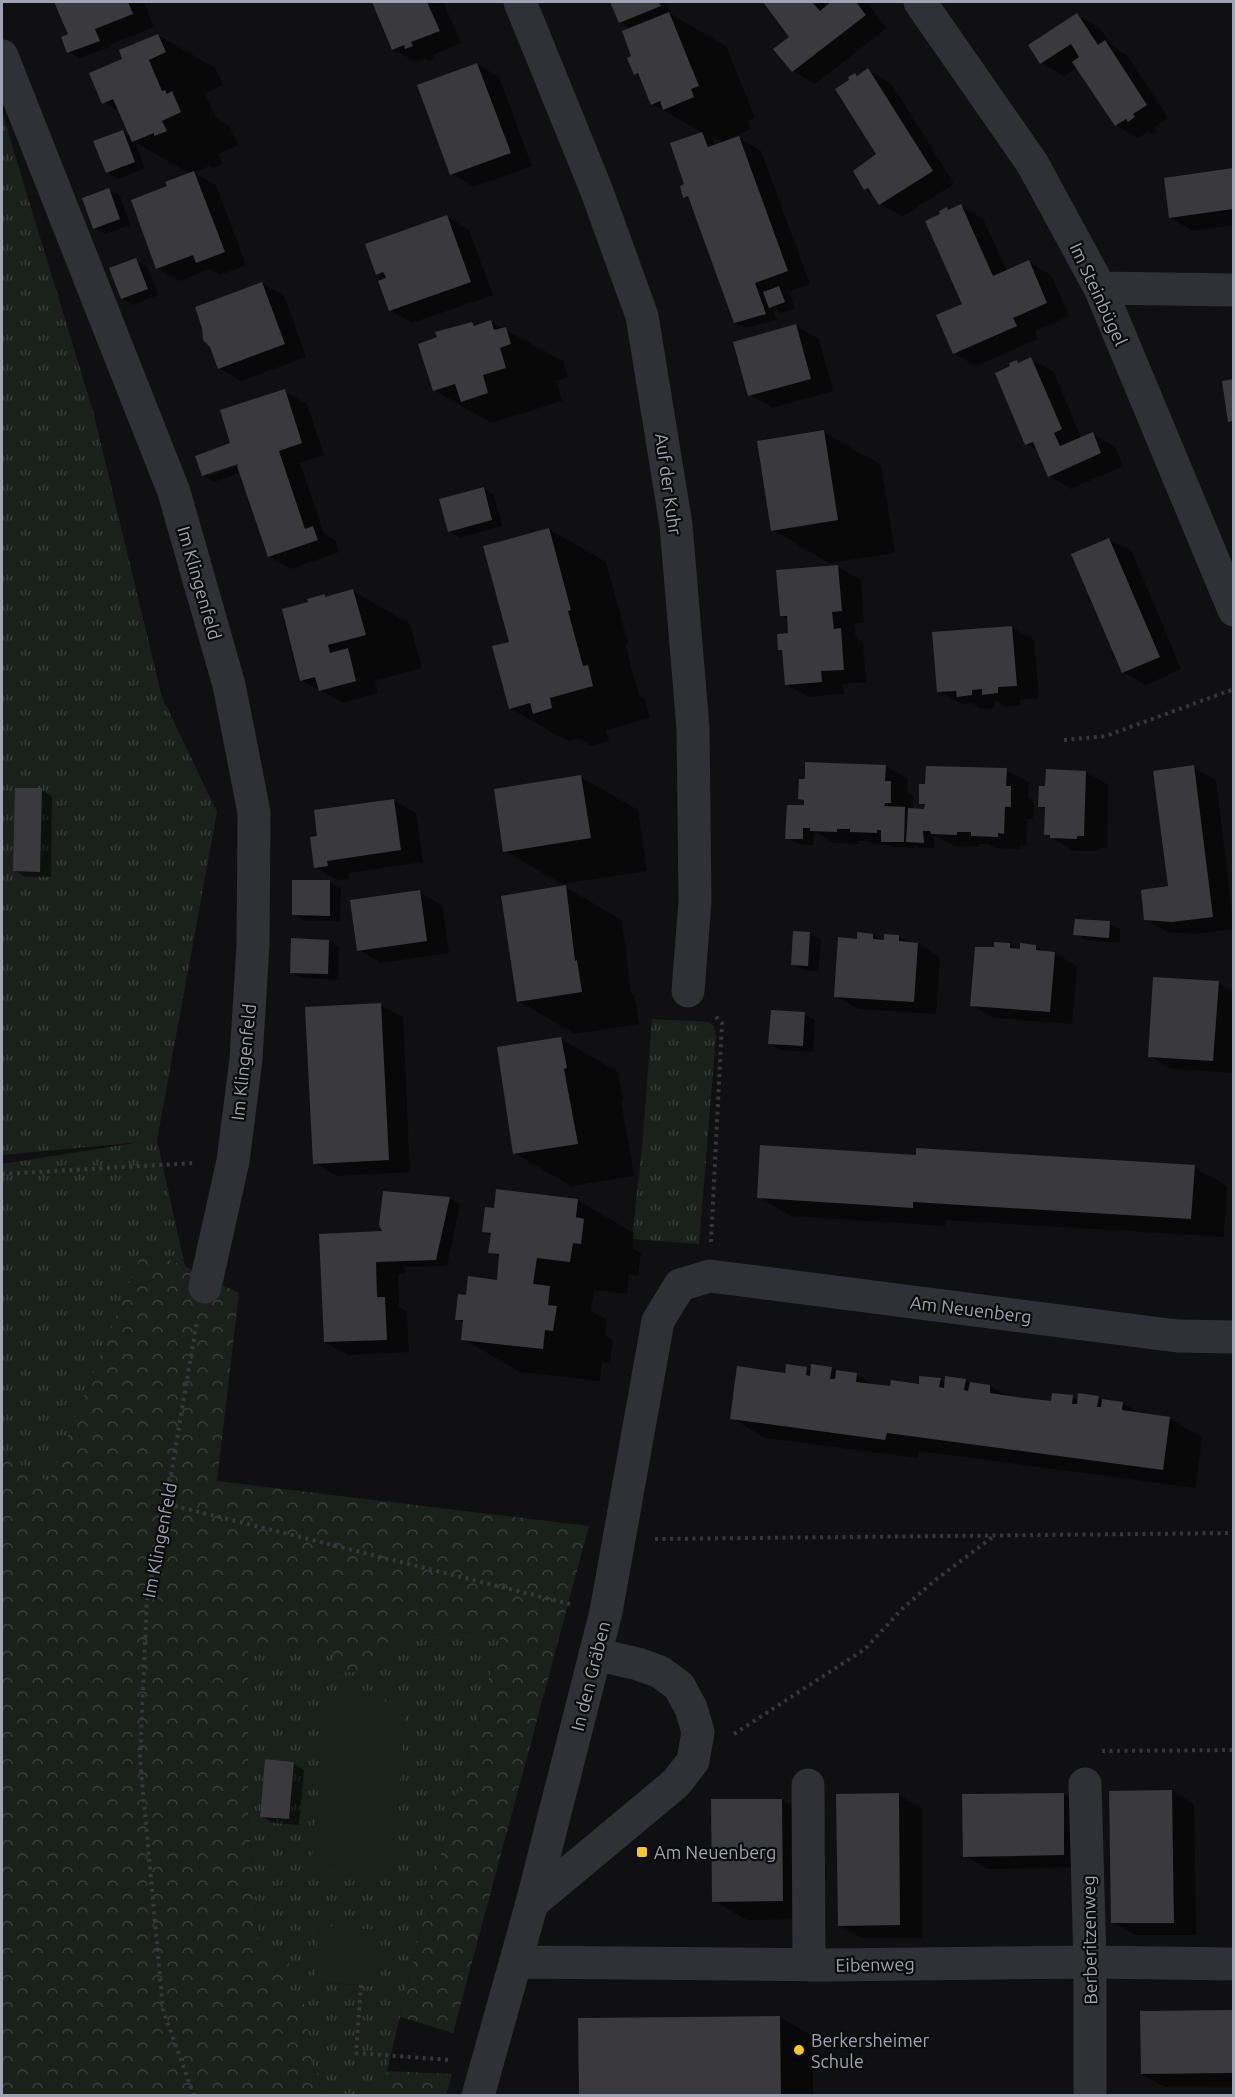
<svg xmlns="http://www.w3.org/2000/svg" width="1235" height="2097" font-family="Ubuntu,sans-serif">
<defs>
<pattern id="grass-tufts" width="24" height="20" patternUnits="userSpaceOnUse" patternTransform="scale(1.5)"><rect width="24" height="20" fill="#1a211b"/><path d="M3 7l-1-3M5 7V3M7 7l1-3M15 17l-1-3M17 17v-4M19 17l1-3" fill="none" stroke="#383e3a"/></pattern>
<pattern id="forest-crowns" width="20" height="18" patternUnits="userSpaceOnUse" patternTransform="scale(1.5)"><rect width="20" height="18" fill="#1a211b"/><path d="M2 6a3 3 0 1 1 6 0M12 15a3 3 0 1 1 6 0" fill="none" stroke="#383e3a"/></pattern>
</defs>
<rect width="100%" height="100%" fill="#100f11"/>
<!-- grass -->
<path fill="url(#grass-tufts)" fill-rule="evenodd" d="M2,112l91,299 69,286 55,115 -60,328 28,126 -42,-16 -94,233 -47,-30v-289l139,-22 -139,13z
M652,1019l56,3 6,4 2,11 -17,207 -67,-5 10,-92z
M502,1630l-80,294 -35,147 -8,24h-54l2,-14 -14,-12 -9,-67 -17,-5 1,-40 -29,-4 -11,-140v-164h86v24l39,-3 30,-33zM265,1759l29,3 -6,57 -28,-2zM319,1925l53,61 -57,-4z"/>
<!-- forest -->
<path fill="url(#forest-crowns)" d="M143,1250l42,16 54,27 -22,188 372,45 -136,507 -53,-16 22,-93 80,-294 -99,7 -30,33 -39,3 -1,-24h-85v164l11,139 30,5 -2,39 17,6 9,67 14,12 -2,14h-323v-642l47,29z
M387,2071l65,3 -6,21h-67z"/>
<!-- pitch -->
<path fill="#1a211b" d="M325,1697l81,6 -13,172 -81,-6z
M319,1925l58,5 -4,56 -59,-4z"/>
<!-- shadow -->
<path fill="#0007" fill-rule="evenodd" d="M56,2h88l10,25 -45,18 1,2 -30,11 -11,-6 1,-17z
M374,2h69l18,41 -28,12 1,4 -5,2 -4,-3 -9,4 -23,-13z
M612,2h55l4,10 -2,1 57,33 29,72 -8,3 4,8 -26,11 1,2 13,-4 22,13 49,133 -23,8 3,2 5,14 -14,5 -9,-5 5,12 -31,8 -11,-6 -44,-122 -6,-3 1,-12 -15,-41 32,-11 -51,-29 -10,-26 -7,-4 -4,-45 -11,-7zM712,136l12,7 -9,3z
M764,2h59l4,5 7,-5h30l5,2 18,24 -72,56 -22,-13 -2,-34z
M1077,15l23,13 12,18 15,9 41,63 -13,9 2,4 -5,3 -4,-2 -10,6 -22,-13 -38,-58 -14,9 -22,-13z
M158,35l57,33 8,17 -18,8 11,25 13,8 9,19 -20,9 5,10 -10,4 -4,-2 -15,7 22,12 30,80 -26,10 -10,-6 -30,12 -23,-13 12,-81 21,-13 -55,-32 10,26 -27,11 -11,-7 15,-40 10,5 -11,-24 -17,-11 20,-42z
M477,64l22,13 33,89 -58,21 -23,-13z
M868,70l23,13 63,101 -52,33 -22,-13 -7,-10 -8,-5 -10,-18 23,-17 -27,-74 4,-6 4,2z
M1234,170v55l-41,6 -22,-13 -6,-38z
M109,190l11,6 10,29 -24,9 -11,-6z
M961,206l22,13 24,52 22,-9 22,13 18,41 -34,15 3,8 -62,27 -22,-13 10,-49 -22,-89 4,-6 4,2z
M447,217l22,13 24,65 -81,28 -22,-13 -3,-31 -10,-5z
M136,260l11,6 11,29 -25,10 -11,-7z
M262,283l22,13 22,61 -65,24 -22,-13z
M491,322l72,39 5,16 -12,4 6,20 -71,22 -57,-33 38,-66 5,3z
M796,326l23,13 14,52 -61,17 -22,-13z
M1031,359l23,13 27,66 12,-4 22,13 8,19 -52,23 -22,-13 -11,-26 -12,-6 -14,-77 5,-6 4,3z
M1234,380v44l-5,-3 -5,-39z
M284,391l23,13 17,51 -24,8 24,71 11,6 4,12 -48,17 -22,-13 -28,-84 -27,10 -11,-7 27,-30zM243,460l-4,7 -2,-1 -28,10v-4z
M824,432l57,33 14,88 -66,10 -57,-33z
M483,488l11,7 8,31 -42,12 -11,-7z
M549,529l57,33 22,81 -3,1 14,52 6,3 5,19 -44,12 3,11 -18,5 -13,-8 -11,3 -57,-33 1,-65z
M1109,539l23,13 49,117 -35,16 -23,-13z
M838,567l23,13 3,43 -10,1 2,14 7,5 3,39 -23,2 1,10 -35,3 -23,-13 -2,-33 -4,-2 9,-15v-14l-8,-5z
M353,591l57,33 12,44 -47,13 3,12 -35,10 -42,-23 9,-77 14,-7 4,2z
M1011,627l23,13 5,58 -19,2v5l-14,2 -9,-6 -3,1v6l-13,1 -9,-6 -11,1 -22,-13z
M885,766l23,13 -1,14 6,3v14h13v-4l-6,-3 86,-33 23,12 -1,15 6,4 -1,18h-6l-1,27 -6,-1v4l-25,-1 -6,-4h-10v3l-24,-1 -21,-10v12h-15l-5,-3v3l-21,-1 -4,-2 -15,-1 -6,-3h-9v3l-25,-1 -20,-11 -1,13 -15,-1 -11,-6 19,-32v-4l-6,-3zM871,825l12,7v3l-14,-7z
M1194,767l22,13 18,149 -39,5 -27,-2 -22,-13 23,-32z
M1047,771l39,1 22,13 -1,63h-7l-1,3h-25l-29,-17 1,-24 -6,-4 6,-18z
M581,777l57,33 9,61 -85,13 -57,-33z
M41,790l11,6 -1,81h-26l-11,-7z
M393,800l23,13 7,49 -75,11 2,6 -12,1 -23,-13 4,-30z
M330,882l11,6 -1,33h-36l-11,-7z
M565,887l57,33 9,73 3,2 5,29 -64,10 -57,-33z
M419,892l23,13 7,48 -68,10 -22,-13z
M1109,923l11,6v14l-34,-3 -11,-6z
M794,932l16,2 11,6 -3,32 -15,-2 -11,-6z
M873,935l12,7 14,-5 11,6 8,1 22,13 -4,57 -78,-5 -22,-13 22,-56z
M329,941l10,6v33l-36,-2 -11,-6z
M1010,945l11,6 14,-5 12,7h7l23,13 -5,58 -78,-6 -22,-13 23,-56z
M1218,983l16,9v81l-62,-4 -23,-13z
M380,1005l23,12 7,155 -73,4 -22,-13z
M804,1014l11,6 -2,32 -33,-2 -11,-7z
M561,1039l57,33 5,29h-2l13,75 -63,10 -57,-33z
M917,1157l277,10 33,19 -3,51 -278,-17 -1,6 -154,-10 -33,-19z
M450,1198l10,6 -13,62 -42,1v7h-7l1,33 8,4 2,41 -61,3 -23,-13 60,-109z
M577,1200l57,33 -1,16 8,4 -3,23 -9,-2 -2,20 -33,-4 -3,21 16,9 -2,15 8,5 -3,23 -8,-1 -2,19 -80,-9 -57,-33 1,-16 -7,-4 10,-22 31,-16 2,-23 -10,-6 2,-16 -8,-4z
M832,1368l6,4 18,3 20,11h44l20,-6 6,3 19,-3 7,4 18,2 19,11 43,6 20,-6 7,3 19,-3 7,4 18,2 19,12 27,3 33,19 -6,51 -277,-37 -1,7 -153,-20 -33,-20 54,-44 21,-5 5,3z
M293,1763l11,7 -5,55 -27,-2 -10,-7z
M1172,1791l22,13 2,131h-61l-23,-13z
M1064,1794l22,13v60l-99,2 -22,-13z
M899,1795l23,13v130h-60l-23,-13 -1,-129z
M782,1800l33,19 1,100 -69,1 -33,-19z
M1234,2012v74l-69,1 -23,-13 -1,-61z
M780,2017l33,19v60h-233z"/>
<!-- building -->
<path fill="#3a393e" d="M54,2h74l5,12 -38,15 5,12 -33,12 -6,-16 7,-3z
M372,2h55l13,29 -29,11 2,4 -8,3 -1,-4 -12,5z
M610,2h49l2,4 -42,17z
M763,2h49l8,9 11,-9h25l10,13 -74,57 -19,-23 16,-12z
M669,12l30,74 -8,3 3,8 -31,13 -3,-9 -9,4 -13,-32 -4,2 -7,-17 4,-2 -9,-25z
M1077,13l21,32 7,-5 42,65 -14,9 2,3 -7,5 -2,-3 -11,7 -43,-64 7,-5 -8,-13 -31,20 -12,-19z
M158,34l8,18 -17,8 13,31 3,-1 2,4 5,-3 9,21 -19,9 5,10 -13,5v-3l-22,9 -19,-43 -11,5 -13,-31 33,-14 -3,-9z
M477,63l34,90 -61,22 -33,-90z
M868,68l65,103 -54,34 -11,-17 -4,2 -11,-19 23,-17 -41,-65 14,-9 -1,-3 7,-4 2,3z
M123,130l12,32 -29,11 -13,-32z
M702,132l6,15 31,-11 49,135 -33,12 11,31 -32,9 -46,-127 -5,2 -3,-12 4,-2 -14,-41z
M1233,168v41l-64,9 -5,-40z
M194,171l31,81 -29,11 -3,-8 -37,14 -25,-69 36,-14 -2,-4z
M109,188l11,31 -27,10 -11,-31z
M961,204l32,72 36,-16 18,43 -34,15 4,8 -64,28 -17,-39 26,-11 -37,-83 15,-7 -1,-3 8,-4 1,3z
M447,215l24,67 -82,29 -11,-30 8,-3 -1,-3 -2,-3 -7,3 -11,-31z
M136,258l12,31 -27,10 -12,-31z
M262,282l23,62 -67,25 -8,-22 -7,-7 -1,-12 -7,-21z
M779,286l6,16 -16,6 -6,-16z
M491,320l3,10 12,-3 5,17 -11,4 6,20 -23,7 5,18 -27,9 -6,-18 -22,7 -15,-47 19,-7 -2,-5 37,-10 2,4z
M796,324l15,55 -63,17 -15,-54z
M1031,357l31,72 -8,4 6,13 33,-14 8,21 -53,24 -15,-35 -8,3 -30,-72 15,-7 -1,-3 8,-3 1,3z
M1233,379v42l-5,1 -6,-41z
M285,389l17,54 -23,8 26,78 8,-3 5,14 -50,17 -31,-91 1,-2 -36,12 -7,-20 35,-13 -10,-33z
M824,430l14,90 -67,11 -14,-90z
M484,487l8,33 -44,12 -9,-33z
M549,528l22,82 -3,1 15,55 5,-1 5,21 -43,12 2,10 -19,6 -3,-11 -21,6 -17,-63 17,-4 -26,-96z
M1109,538l51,119 -38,16 -51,-119z
M838,565l4,46 -10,1 2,17 7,-1 3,42 -23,1 1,11 -37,3 -3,-35h-4l-1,-16 11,-1 -1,-17h-7l-4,-46z
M353,589l13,46 -38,10 2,8 18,-5 8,33 -37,10 -4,-14 -15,4 -18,-72 26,-7 -1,-3 18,-5v3z
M1012,626l5,60 -19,1v6l-16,2v-6l-10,1v5l-15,2 -1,-6 -19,1 -5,-60z
M805,762l81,3 -1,16h6v22h-6l-1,3 21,1 -1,35h-23v-12h-4v3l-27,-1v-3h-13v3l-27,-1v-3h-7v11h-18l2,-34h17v-5l-6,-1 1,-20h6z
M1194,765l19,152 -41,5 -28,-2 -3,-30 27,-4 -15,-115z
M926,766l81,2 -1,18h5v21h-6l-1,27 -6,-1v4l-27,-1v-4h-14v3l-26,-1 -1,-3h-7l1,12 -18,-1 2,-34 16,1 1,-5h-6v-20h6z
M1046,769l40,2 -2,65h-7v3l-27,-1v-3h-6l1,-28h-7l1,-21h6z
M581,775l10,63 -88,14 -9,-63z
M15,788h27l-2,84 -27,-1z
M394,799l7,51 -74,11 1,5 -14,2 -4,-31 7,-1 -3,-26z
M292,880h38v36l-38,-1z
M566,885l9,76 2,-1 5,32 -65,10 -16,-106z
M420,890l7,51 -70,10 -7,-51z
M1075,919l35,2 -1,17 -36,-3z
M793,931l17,1 -2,34 -17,-1z
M857,932l16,2v5l11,1v-6l15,1v6l19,2 -4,59 -80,-5 4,-60 19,2z
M291,938l38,2 -1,34 -38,-1z
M994,942l16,1v5l10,1v-6l16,2v5l19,2 -5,60 -80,-6 5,-59h19z
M1153,977l66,4 -6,80 -65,-4z
M381,1003l8,157 -76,4 -8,-157z
M771,1010l34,2 -2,34 -35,-2z
M561,1037l6,31 -3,1 14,75 -65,10 -16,-107z
M760,1145l156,10v-7l279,17 -4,54 -278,-17v6l-156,-10z
M496,1189l82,10 -2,18 8,2 -3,25 -8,-1 -3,19 -33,-4 -4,26 17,2 -2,19 9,1 -4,25 -8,-1 -2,19 -82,-9 2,-20h-8l3,-26 8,1 2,-19 29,4 2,-26 -11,-1 3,-20 -9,-1 3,-25 9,1z
M383,1191l67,6 -14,63 -60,2 1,35h8l2,43 -63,2 -5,-108 63,-3 -3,-6z
M786,1364l21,3 -1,8 4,1 1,-12 21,3 -2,12h5l1,-9 21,3 -1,9 34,4 1,-6 28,4v-8l22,2 -2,9 5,1 1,-12 21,3 -2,11 4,1 2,-9 20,3v8l26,4 35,4 1,-8 21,2 -1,9h5l1,-11 21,3 -2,11h4l1,-8 21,3 -1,8 48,7 -7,53 -276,-37 -2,7 -155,-21 7,-53 48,7z
M265,1759l29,3 -5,57 -29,-2z
M1172,1790l2,133h-63l-2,-132z
M899,1793l1,132 -62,1 -2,-132z
M1064,1793v62l-101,2 -1,-63z
M711,1799h71l1,102 -71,1z
M1233,2010v63l-92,1 -1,-63z
M780,2016l1,80h-202l-1,-78z"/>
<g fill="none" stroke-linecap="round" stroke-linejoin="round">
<!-- path -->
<path stroke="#36373d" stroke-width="4" stroke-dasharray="3 4.5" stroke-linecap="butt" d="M1064,740l42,-4 128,-47
M2,1174l193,-11
M711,1242l11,-219 -9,-9
M167,1504l403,100
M655,1539l579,-6
M734,1734l131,-85 37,-40 32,-28 60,-45
M1102,1751l132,-1
M361,1985l-5,68 94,7
M194,2096l-31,-86 -23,-252 7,-158 19,-96 31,-183"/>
<!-- minor -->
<path stroke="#303136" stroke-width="33" d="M520,2l76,187 46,127 34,209 17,203 2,173 -7,90
M920,2l112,161 68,125 134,322
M2,56l172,436 55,193 25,127 -1,132 -7,115 -13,102 -28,126
M1100,288l134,2
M1085,1784l5,178v134
M808,1785l1,180
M532,1903l144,-120 17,-22 5,-29 -7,-24 -12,-22 -19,-14 -22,-8 -43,-10
M516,1962l315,3 259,-3 144,2
M478,2096l54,-193 74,-291 52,-291 22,-36 30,-9 467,60 57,1"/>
</g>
<!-- markers -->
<g fill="#f5c923" stroke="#0b0b0c" stroke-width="2">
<rect x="636" y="1846" width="12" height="12" rx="3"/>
<circle cx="799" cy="2050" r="6"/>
</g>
<g text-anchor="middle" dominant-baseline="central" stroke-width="4.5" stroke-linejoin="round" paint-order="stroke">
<!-- street labels -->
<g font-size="18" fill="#a0a3b2" stroke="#0b0b0c">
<text transform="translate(1099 294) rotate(65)">Im Steinbügel</text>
<text transform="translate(669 484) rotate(82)">Auf der Kuhr</text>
<text transform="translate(200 583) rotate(74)">Im Klingenfeld</text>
<text transform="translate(243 1062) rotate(-84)">Im Klingenfeld</text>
<text transform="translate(971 1309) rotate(7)">Am Neuenberg</text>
<text transform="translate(159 1540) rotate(-79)">Im Klingenfeld</text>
<text transform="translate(590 1676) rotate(-76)">In den Gräben</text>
<text transform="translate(1089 1940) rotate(-91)">Berberitzenweg</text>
<text transform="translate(875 1964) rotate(-1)">Eibenweg</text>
</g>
<!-- poi labels -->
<g font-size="18" fill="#a0a3b2" stroke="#0b0b0c" text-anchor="start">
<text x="654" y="1852">Am Neuenberg</text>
<text x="811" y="2040">Berkersheimer<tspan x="811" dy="21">Schule</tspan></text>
</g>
</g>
<!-- border -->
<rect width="1235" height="2097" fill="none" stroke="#a0a3b2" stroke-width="6"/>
</svg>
